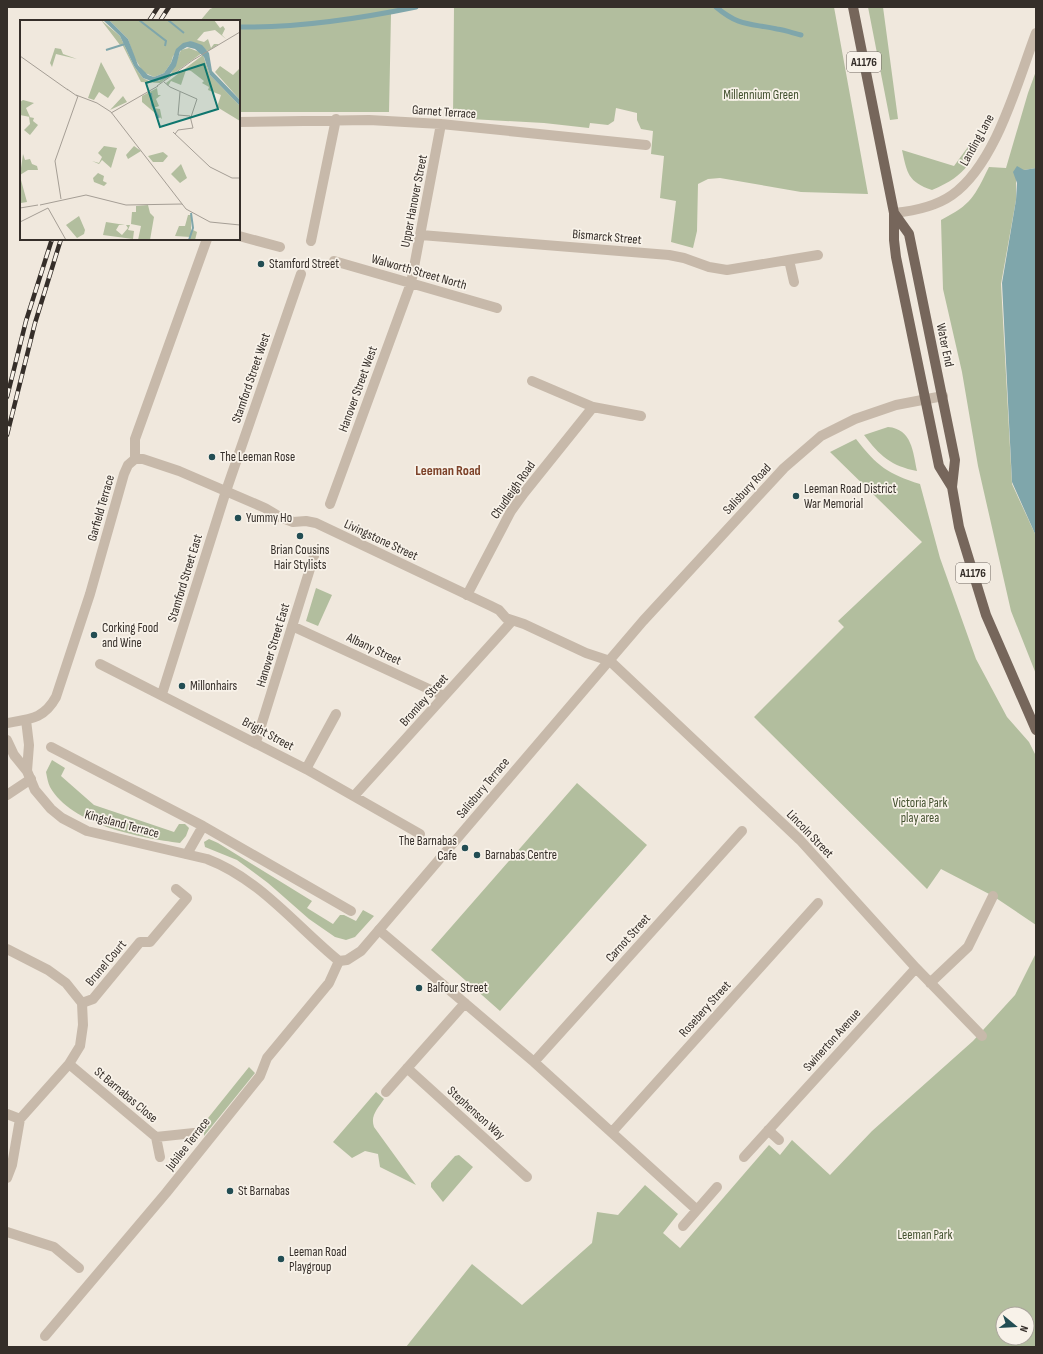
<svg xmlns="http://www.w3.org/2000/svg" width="1043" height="1354" font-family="'Sofia Sans Condensed',sans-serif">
<rect width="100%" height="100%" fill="#f0e8dd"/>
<!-- green -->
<path fill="#b2be9e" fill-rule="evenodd" d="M215,7h205l-29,7 -2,98h-150v-91h-39l10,-12z
M454,7h380l34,187 -67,-2 -81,-14 -12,1 -10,5 -1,47 -4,17 -22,-6 5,-41 -16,-3 4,-42 -13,-2 2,-23 -12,-2 -4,-9v-7l-21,-5 -2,13 -6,4 -18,-2 -1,5 -45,-5 -91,-5z
M868,7h15l15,112 -8,1z
M1036,71v97l-12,2 -8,6v24l-15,84 11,200 24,52v138l-25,-63 -33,-145 -16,-94 -19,-83 -2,-69c31,-16 33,-23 48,-53l17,1 22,-75z
M984,125c-10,35 -16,50 -52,65 -24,-8 -25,-17 -30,-40l52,16z
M888,427c24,2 25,25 29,44 -26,-5 -37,-15 -53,-36z
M856,439c21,27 32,35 64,45l20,74 36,101 31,58 22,25 7,14v169l-43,-29 -52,-27 -14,20 -173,-172 90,-90 -6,-6 84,-79 -92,-90z
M316,588l16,7 -14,31 -12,-5z
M52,760l13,8 -4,8 33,29 80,27 5,-8h6l4,4 -3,8 -6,7c-39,-5 -109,-18 -130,-56 -2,-4 -3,-10 -4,-15z
M577,783l70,62 -147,166 -69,-61z
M209,839l9,4 94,58 -5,7 26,16 7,-9h4l12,6 7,-11 11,6 -19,21 -9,3 -11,-3 -26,-18 -41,-36 -31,-23 -32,-13 -1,-5z
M1036,953v394h-630l66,-83 50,41 70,-62 5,-31 21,3 27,-30 33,29 -15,19 17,15 89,-103 11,10 12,-15 38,35 42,-44 101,-90 42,-46zM1003,1314h24v24h-24z
M249,1067l6,6 -51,63v-13z
M376,1092l8,7c-6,9 -14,17 -10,28l42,58 -36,-18 -2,-13 -13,-3 -13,7 -19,-16z
M459,1155l14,12 -30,35 -12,-15v-4l24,-27z"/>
<!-- water -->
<path fill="#7fa6ab" d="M1017,166l7,4 12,-2v368l-24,-54 -10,-199 14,-83 1,-17 -4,-11z"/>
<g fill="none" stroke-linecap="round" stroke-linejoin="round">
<!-- stream -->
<path stroke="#7fa6ab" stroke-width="5" d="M716,7c24,20 33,16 61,22 8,1 16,4 24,6
M239,27c59,1 119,-8 177,-20"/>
<!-- minor -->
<path stroke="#c7b9aa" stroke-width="10" d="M239,122l130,-2 72,4 205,21
M894,213c20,-2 41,-6 58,-18 44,-31 65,-112 84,-162
M421,235l248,20 15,3 25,9 18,3 91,-15
M239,236l41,11
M311,241l25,-122
M789,260l5,22
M334,261l163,47
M532,381l61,26 48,9
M135,459v-20l72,-200
M330,504l81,-221 30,-159
M467,595l44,-84 13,-18 69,-86
M292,626l152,70
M610,661l190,179 116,128 66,68
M100,664l206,105 114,65
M162,694l64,-203 75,-217
M256,742l58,-186
M51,747l152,79 148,85
M306,769l30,-55
M7,795l24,-16
M354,796l158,-175
M187,854l16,-28
M379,930l155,132 163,148
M7,949l41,21 18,13 16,20 1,22 -3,21 -11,18 -49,55 -8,46 -5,13
M930,983l38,-36 25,-51
M82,1003l11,-4 47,-57h10l37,-44 -11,-9
M534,1062l208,-231
M69,1064l87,73 38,-4
M407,1068l120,109
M386,1092l79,-89
M7,1114l13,5
M768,1130l11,10
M612,1132l206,-229
M156,1137l4,20
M744,1157l172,-189
M683,1226l34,-39
M7,1232l47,15 25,21
M45,1336l121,-143 94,-117 7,-18 62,-75 10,-22"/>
<!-- tertiary -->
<path stroke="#c7b9aa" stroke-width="10" d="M26,720l3,25 -2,26
M7,723c23,-4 37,-4 49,-26l34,-103 34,-120 4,-9 7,-6h8l36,12 86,37 15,9 13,5 13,-1 10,2 175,83 8,4 7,8 18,6 62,29 24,8
M7,740l7,15 13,16 8,19 16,19 11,9 25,13 120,28c53,20 89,67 132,102l8,-1 14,-9 282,-330 141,-153 37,-32 34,-17 41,-14 47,-9"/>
<!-- primary -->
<path stroke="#76665b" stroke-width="10" d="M853,7l41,206v27l2,17 43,209 13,21
M894,213l15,21 46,226 -3,27 7,40 27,88 50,115"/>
<!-- rail casing -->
<g stroke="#352e29" stroke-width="4.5">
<path id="rail" d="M149,21l9,-14
M160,21l9,-14
M7,397l19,-76 26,-82
M7,435l28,-112 26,-84"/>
</g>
<!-- rail -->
<use href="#rail" stroke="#f8f2e9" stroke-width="3" stroke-dasharray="9" stroke-linecap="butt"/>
</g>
<!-- markers -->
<g fill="#224d53" stroke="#f8f2e9" stroke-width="1.5">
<circle cx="261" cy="264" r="4"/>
<circle cx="212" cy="457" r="4"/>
<circle cx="796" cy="496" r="4"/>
<circle cx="238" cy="518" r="4"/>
<circle cx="300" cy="536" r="4"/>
<circle cx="94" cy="635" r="4"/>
<circle cx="182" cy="686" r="4"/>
<circle cx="465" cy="848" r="4"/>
<circle cx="477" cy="855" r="4"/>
<circle cx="419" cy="988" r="4"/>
<circle cx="230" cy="1191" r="4"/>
<circle cx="281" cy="1259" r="4"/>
</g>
<g text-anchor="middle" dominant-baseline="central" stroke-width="3.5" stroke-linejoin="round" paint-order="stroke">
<!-- shield labels -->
<g fill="#f8f2e9" stroke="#706963" stroke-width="1">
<rect x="847" y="52" width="34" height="20" rx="3"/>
<rect x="956" y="563" width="34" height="20" rx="3"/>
</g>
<g font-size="12" font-weight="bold" fill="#352e29">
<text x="864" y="62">A1176</text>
<text x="973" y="573">A1176</text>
</g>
<!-- park labels -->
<g font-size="13" fill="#43512f" stroke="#f8f2e9">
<text x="761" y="95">Millennium Green</text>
<text x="920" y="803">Victoria Park<tspan x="920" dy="15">play area</tspan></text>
<text x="925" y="1235">Leeman Park</text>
</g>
<!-- street labels -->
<g font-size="13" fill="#352e29" stroke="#f8f2e9">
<text transform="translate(444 112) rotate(4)">Garnet Terrace</text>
<text transform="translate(977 140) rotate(-61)">Landing Lane</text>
<text transform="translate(414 201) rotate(-79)">Upper Hanover Street</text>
<text transform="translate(607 237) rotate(5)">Bismarck Street</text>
<text transform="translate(419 272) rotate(16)">Walworth Street North</text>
<text transform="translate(945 345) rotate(78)">Water End</text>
<text transform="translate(251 378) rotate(-71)">Stamford Street West</text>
<text transform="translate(358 389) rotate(-70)">Hanover Street West</text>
<text transform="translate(747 489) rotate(-47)">Salisbury Road</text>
<text transform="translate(513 490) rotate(-55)">Chudleigh Road</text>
<text transform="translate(101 508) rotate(-74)">Garfield Terrace</text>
<text transform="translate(381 540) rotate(25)">Livingstone Street</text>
<text transform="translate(185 578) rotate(-73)">Stamford Street East</text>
<text transform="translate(273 645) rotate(-73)">Hanover Street East</text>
<text transform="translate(374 649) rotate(25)">Albany Street</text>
<text transform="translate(424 700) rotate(-48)">Bromley Street</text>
<text transform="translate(268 734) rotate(28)">Bright Street</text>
<text transform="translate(483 788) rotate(-50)">Salisbury Terrace</text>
<text transform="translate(122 824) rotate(15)">Kingsland Terrace</text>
<text transform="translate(810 834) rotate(46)">Lincoln Street</text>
<text transform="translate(628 938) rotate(-48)">Carnot Street</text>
<text transform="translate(106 963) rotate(-50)">Brunel Court</text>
<text transform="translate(705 1009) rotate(-48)">Rosebery Street</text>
<text transform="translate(832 1040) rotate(-48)">Swinerton Avenue</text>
<text transform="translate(126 1095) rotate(40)">St Barnabas Close</text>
<text transform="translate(476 1113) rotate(42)">Stephenson Way</text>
<text transform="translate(188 1144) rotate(-52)">Jubilee Terrace</text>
</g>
<!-- poi labels -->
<g font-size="13" fill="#352e29" stroke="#f8f2e9" text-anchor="start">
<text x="269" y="264">Stamford Street</text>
<text x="220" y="457">The Leeman Rose</text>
<text x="804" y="489">Leeman Road District<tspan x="804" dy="15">War Memorial</tspan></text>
<text x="246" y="518">Yummy Ho</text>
<text x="300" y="550" text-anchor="middle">Brian Cousins<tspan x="300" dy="15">Hair Stylists</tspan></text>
<text x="102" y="628">Corking Food<tspan x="102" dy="15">and Wine</tspan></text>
<text x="190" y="686">Millonhairs</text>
<text x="457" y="841" text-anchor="end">The Barnabas<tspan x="457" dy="15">Cafe</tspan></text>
<text x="485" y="855">Barnabas Centre</text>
<text x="427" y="988">Balfour Street</text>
<text x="238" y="1191">St Barnabas</text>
<text x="289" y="1252">Leeman Road<tspan x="289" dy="15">Playgroup</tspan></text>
</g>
<!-- neighbourhood labels -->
<g font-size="14" font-weight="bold" fill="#7d4229" stroke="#f8f2e9">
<text x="448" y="470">Leeman Road</text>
</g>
</g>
<!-- overview -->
<g transform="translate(20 20)">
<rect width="220" height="220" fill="#f0e8dd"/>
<path d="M81,0l19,16 14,30 9,12 6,3h10l12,-7 10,-24 8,-2 13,5 -42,30 -19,-1 -19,-38 -2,1zM89,0h105l6,8 3,-2 2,3 -3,6 4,4 -11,-9 -11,2 -7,8 7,2 4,-3 3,9 3,-4h5l-11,7 -17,-10 -18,15 -2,7 -7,10 -10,4 -11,-5 -9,-15 -6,-18zM35,28l6,1 2,5 14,5 -21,-5 -4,13 -2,-4zM183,35l7,20 30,31v15l-23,-14 4,-12 -13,-5 1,-3 -7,-4 2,-2 -13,-10 -5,-1 -5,15 -10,-4 -3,5 -2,-3zM81,42l14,26 -7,10 -9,-6 -5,8 -6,-2zM200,46l13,9 7,-7v32l-25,-28zM137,68l1,7h3l-5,4 3,7 -5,2 6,1 2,10 -20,-17v-6zM103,76l4,6 -17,8zM3,80l11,3 -8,5 4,9 -10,-2v-13zM9,97l5,1 -1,3 5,4 -8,10 -6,-5 6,-6zM84,126l13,2 -6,20 -9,-8 -3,4 -7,-3 7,2 3,-6 -4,-4zM114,126l7,5 -13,8 -2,-4zM143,132l5,4 -5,6h-10l-5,-6zM3,134l2,6 5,-1 2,5 5,2 1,4h-10l-8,5zM161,144l6,14 -7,5 -9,-9zM78,153l6,3 -1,5 4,2 -3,3 -10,-4 -1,-4zM1,160l6,22 -6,1 -1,-1zM128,185l2,8 4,4 -4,23h-12l3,-14 -10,-2 1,-12h4v-6zM168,195h3v19l2,-4 4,2 -2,8h-6l1,-3 -15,-1 4,-10h6zM59,196l6,14 -1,4 -7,4 -11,-13zM86,202l19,3h-6l-3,5 6,5 6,-7 -2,-3h4l-2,5 6,1 -1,8 -30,-4z" fill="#b2be9e"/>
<path d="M83,0h6l19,19 10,26 10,10 6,2 10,-4 7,-10 5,-14 7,-6 8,-2 11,4 7,8 3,18 28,29v6l-30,-31 -6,-18 -9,-8 -8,-2 -7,4 -4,15 -9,12 -13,4 -11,-4 -9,-12 -14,-30z" fill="#7fa6ab"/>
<path fill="none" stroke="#7fa6ab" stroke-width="2" d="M119,0l27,21 -1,5M148,0l16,13M86,30l19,-6M131,73l1,12 7,13M169,220l4,-12 -2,-15"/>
<path fill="none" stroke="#a59e95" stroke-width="1" d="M0,36l48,34M144,62l6,5 27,12 -6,18M137,66l36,-26 47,-28M47,69l10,7M56,75l21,8 14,9 75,97 24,13 30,3M91,93l47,-27M153,112l37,35 22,11h8M155,114l3,-4 15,-2 -3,-12 -12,-1 2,-23M41,179l-6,-38 23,-65M20,185l46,-10 40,10 56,-1M0,188l18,-3M0,202l28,-14 18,32"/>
<path fill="#0f766e" fill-opacity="0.15" stroke="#0f766e" stroke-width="2" d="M184,44l14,45 -58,18 -14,-44z"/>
<rect width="220" height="220" fill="none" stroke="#352e29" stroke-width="2"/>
</g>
<!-- border -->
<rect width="1043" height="1354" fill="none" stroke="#352e29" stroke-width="16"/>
<!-- north arrow -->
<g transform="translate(1015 1326) rotate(108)"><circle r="19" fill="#f8f2e9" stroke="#aaa49c"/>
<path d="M0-3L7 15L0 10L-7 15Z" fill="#224d53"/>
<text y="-6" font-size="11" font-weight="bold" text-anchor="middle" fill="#352e29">N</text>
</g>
</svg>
